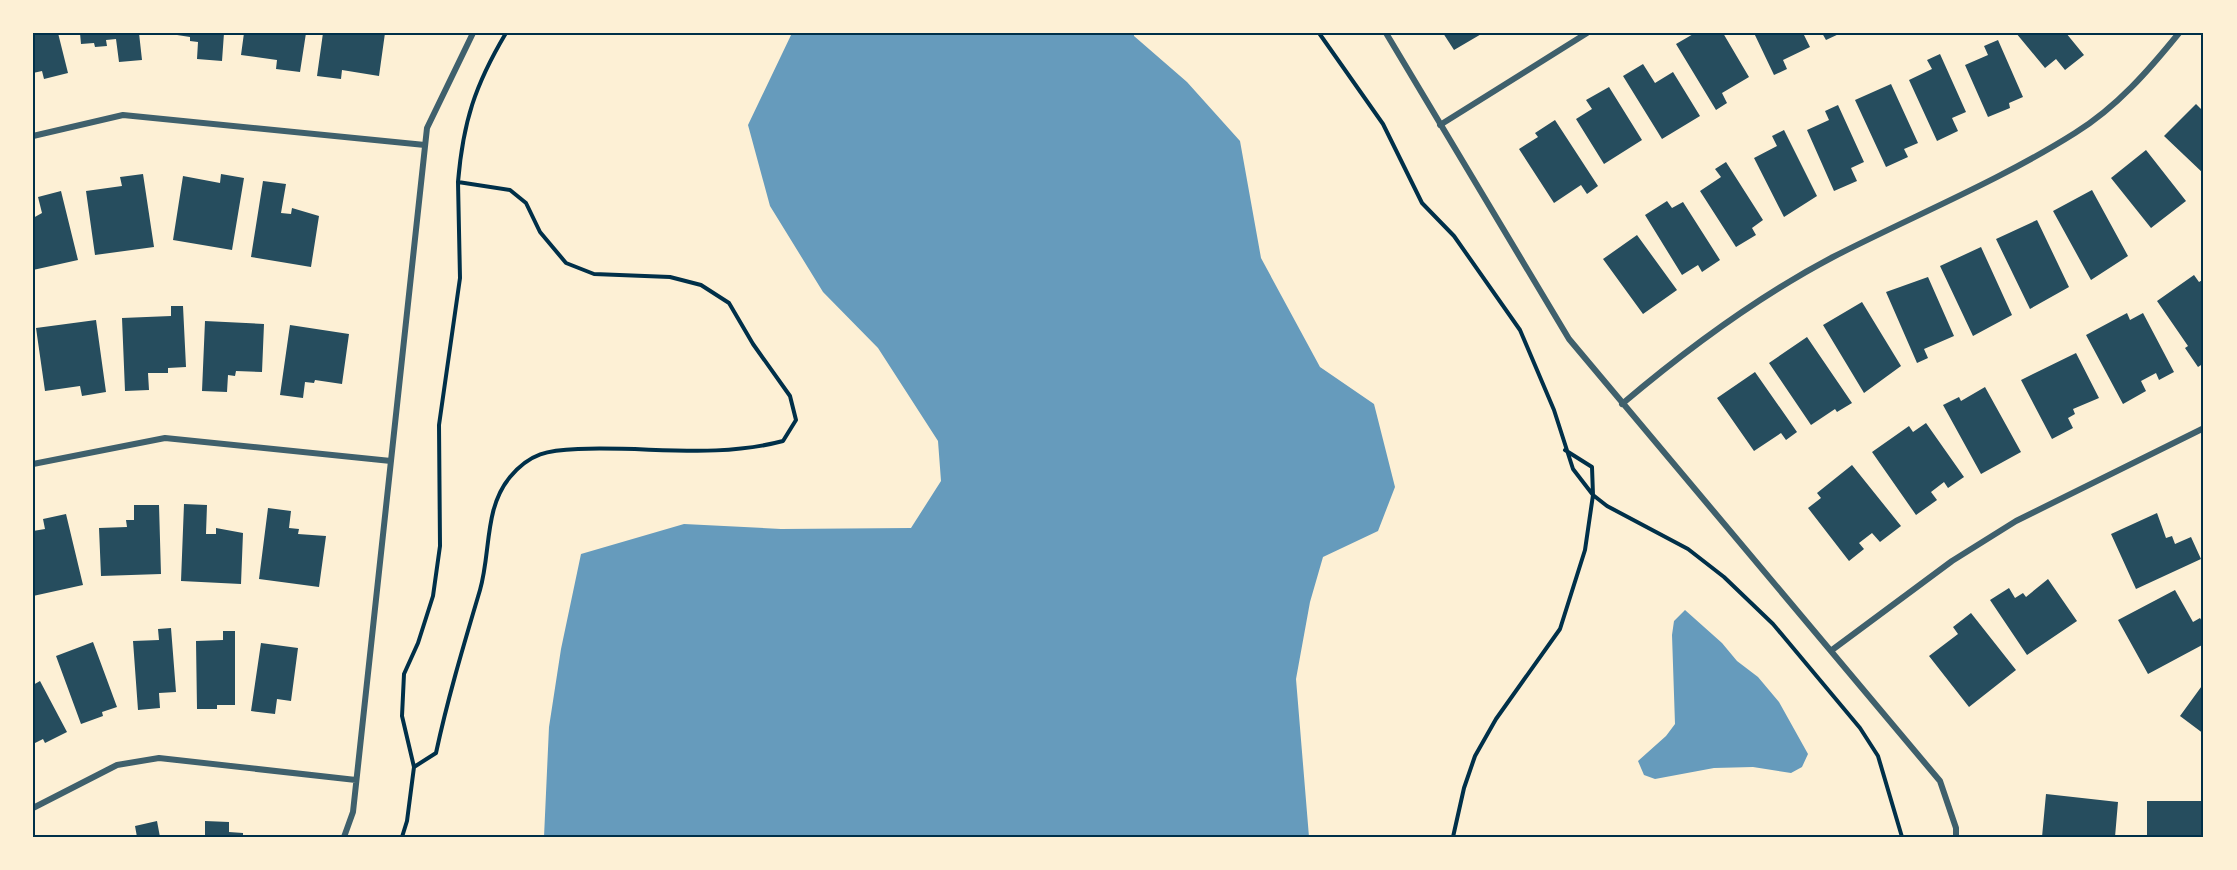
<svg xmlns="http://www.w3.org/2000/svg" width="2237" height="870" font-family="'Source Serif 4',serif">
<rect width="100%" height="100%" fill="#fdf0d5"/>
<!-- water -->
<path fill="#669bbc" d="M792,33h342v3l53,46 53,59 21,117 59,109 54,37 21,83 -17,44 -55,26 -13,45 -14,77 13,158h-765l5,-110 12,-78 20,-95 103,-30 97,5 130,-1 30,-47 -3,-40 -60,-93 -55,-56 -53,-86 -22,-81z
M1685,610l37,33 15,18 21,16 21,25 29,52 -6,13 -11,6 -38,-6 -39,1 -59,11 -11,-4 -6,-14 28,-25 9,-12 -3,-89 2,-14z"/>
<!-- building -->
<path fill="#264d5e" d="M33,33h25l10,40 -24,6 -2,-8 -9,2z
M80,33h59l3,27 -23,2 -3,-23 -10,1 1,6 -12,1 -1,-4 -13,1z
M164,33h60l-2,28 -25,-2 1,-17 -8,-1v-4z
M244,33h62l-6,39 -24,-3 1,-9 -36,-5z
M323,33h62l-6,43 -37,-6 -1,9 -24,-3z
M1443,33h40l-29,17z
M1695,33h28l26,44 -27,16 5,10 -11,7 -40,-66z
M1754,33h49l7,14 -27,13 4,9 -13,6z
M1822,33h19l-15,7z
M2016,33h50l18,22 -19,15 -9,-11 -11,9z
M1998,40l25,57 -14,6 1,5 -22,9 -23,-52 23,-10 -4,-9z
M1940,54l26,58 -14,6 6,13 -21,10 -28,-61 23,-11 -5,-9z
M1643,64l12,19 18,-11 27,44 -38,23 -39,-63z
M1891,84l27,59 -14,6 4,8 -22,10 -31,-67z
M1609,87l33,53 -38,24 -28,-45 16,-10 -6,-9z
M2196,104l8,8v62l-40,-38z
M1838,105l26,57 -13,6 6,13 -23,10 -27,-61 22,-10 -4,-9z
M1555,120l43,66 -11,8 -6,-9 -27,18 -35,-54 19,-12 -3,-4z
M1784,130l33,66 -33,21 -30,-59 23,-12 -5,-10z
M2146,150l40,51 -35,27 -40,-50z
M1726,162l37,58 -11,8 4,7 -20,12 -36,-56 21,-14 -6,-8z
M143,174l11,73 -59,8 -9,-64 36,-5 -2,-9z
M221,174l23,4 -12,72 -59,-10 10,-64 37,7z
M263,181l23,3 -5,29 10,1 1,-6 27,8 -8,51 -60,-10z
M2092,190l36,66 -37,24 -38,-69z
M61,191l17,69 -45,10v-52l9,-5 -4,-16z
M1667,201l5,7 11,-6 37,58 -18,12 -4,-7 -16,10 -37,-60z
M2037,220l32,67 -39,22 -34,-70z
M1637,235l40,55 -34,24 -40,-55z
M1981,247l31,68 -39,21 -33,-70z
M2194,275l5,7 5,-3v84l-6,4 -13,-19 3,-2 -31,-45z
M1928,277l26,59 -30,13 4,9 -11,5 -31,-71z
M1862,302l39,64 -37,27 -41,-68z
M171,306h12l3,61 -18,1v5h-20l1,17 -24,1 -3,-73 49,-2z
M2127,313l3,7 13,-7 31,59 -15,8 -3,-7 -15,8 5,10 -23,13 -37,-69z
M96,320l10,72 -24,4 -2,-10 -35,5 -9,-63z
M205,321l59,3 -2,48 -26,-1 -1,5 -7,-1 -1,17 -25,-1z
M290,325l59,9 -7,50 -27,-4 -1,3 -9,-1 -2,16 -23,-3z
M1807,337l45,66 -15,9 -2,-3 -24,16 -42,-62z
M2076,353l23,45 -26,11 2,5 -7,4 5,10 -21,11 -31,-59z
M1755,372l42,60 -11,8 -5,-7 -27,18 -37,-53z
M1985,387l36,65 -40,22 -38,-69 16,-8 2,4z
M1926,423l38,54 -16,11 -4,-6 -13,10 6,8 -21,15 -44,-63 37,-26 4,6z
M1852,465l49,61 -21,16 -8,-9 -13,10 5,6 -15,12 -41,-53 13,-10 -4,-5z
M184,504l23,1 -1,29h10v-6l27,5 -2,51 -60,-3z
M134,505h25l2,69 -60,2 -2,-48 28,-1 -1,-7h8z
M268,508l23,3 -2,17 10,1 -1,5 28,2 -7,51 -60,-8z
M2157,513l9,25 6,-2 3,8 16,-7 10,22 -65,30 -25,-55z
M66,514l17,71 -50,11v-65l12,-2 -2,-10z
M2048,579l29,42 -50,34 -37,-55 19,-12 6,10 8,-5 3,4z
M2175,590l18,32 7,-4 4,7v19l-56,30 -30,-54z
M1971,613l45,57 -47,37 -40,-51 29,-22 -5,-7z
M171,628l5,64 -17,1 1,15 -22,2 -5,-69 26,-1 -1,-11z
M223,631h12v74h-18v4h-20l-1,-68 27,-1z
M93,642l24,65 -15,5 1,4 -22,8 -25,-68z
M261,643l37,5 -7,53 -14,-2 -2,15 -24,-3z
M40,681l27,51 -22,11 -2,-4 -10,5v-59z
M2204,683v51l-24,-18z
M2046,794l72,8 -3,35h-73z
M2147,801h57v36h-57z
M157,821l3,16h-23l-2,-11z
M205,821l24,1v10l14,1v4h-38z"/>
<g fill="none" stroke-linecap="round" stroke-linejoin="round">
<!-- path -->
<path stroke="#003049" stroke-width="4" d="M1319,33l64,91 39,79 32,33 66,94 34,80 19,59 20,26 -8,55 -25,79 -64,90 -21,37 -11,32 -11,49
M458,182c5,-60 17,-97 48,-149
M1565,450l27,17 1,28 14,11 81,43 36,28 49,47 87,104 18,28 24,81
M402,837l5,-16 7,-54 -12,-51 2,-42 14,-31 15,-47 7,-50 -1,-121 21,-147 -2,-96 52,8 16,13 14,29 26,31 28,11 76,3 31,8 28,18 24,41 37,52 6,24 -13,21c-68,18 -135,5 -205,8 -30,1 -48,4 -68,28 -26,31 -19,75 -30,113 -16,54 -32,107 -44,163l-22,14"/>
<!-- minor -->
<path stroke="#3f606c" stroke-width="6" d="M1386,33l183,306 371,442 16,47v9
M1440,125l147,-92
M33,136l90,-21 302,30
M1622,404c65,-55 135,-107 211,-147 80,-41 166,-76 242,-124 42,-26 74,-63 104,-100
M33,464l132,-26 226,23
M1832,650l120,-89 64,-40 188,-93
M33,808l84,-43 42,-7 197,22
M344,837l9,-25 74,-684 46,-95"/>
</g>
<!-- border -->
<rect width="2237" height="870" fill="none" stroke="#fdf0d5" stroke-width="69"/>
<rect x="34" y="34" width="2168" height="802" fill="none" stroke="#003049" stroke-width="2"/>
</svg>
